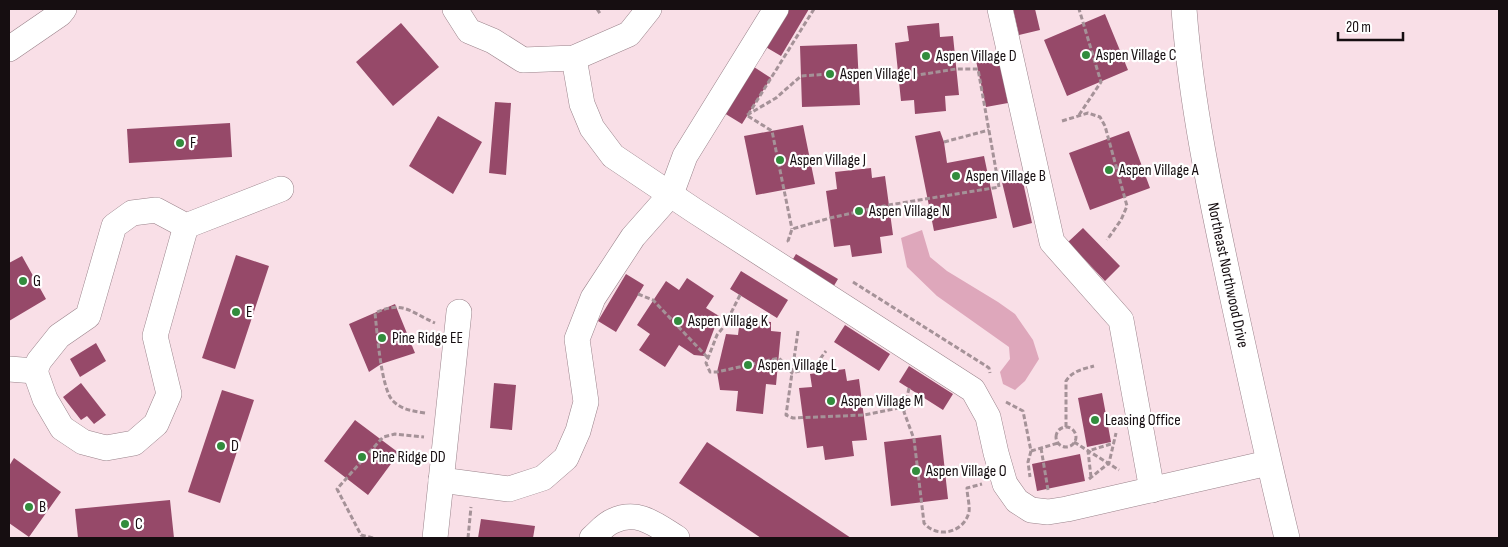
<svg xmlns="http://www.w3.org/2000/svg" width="1508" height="547" font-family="'Sofia Sans Condensed',sans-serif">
<rect width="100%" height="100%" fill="#f9dfe7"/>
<!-- green -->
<path fill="#dea7bb" d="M922,230l8,27 17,14 51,31 17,12 18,26 6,19 -14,22 -10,9 -12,-6 -3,-12 10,-13 -1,-12 -72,-51 -30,-29 -6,-29z"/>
<!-- building -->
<path fill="#964969" d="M787,9h22l-28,47 -17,-10z
M1013,9h22l5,21 -21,5z
M1105,14l23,56 -61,26 -23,-56z
M401,23l38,44 -46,39 -37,-44z
M939,23l1,14 13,-1 6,59 -14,1 1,15 -31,3 -1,-14 -13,1 -6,-58 14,-2 -2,-15z
M857,44l3,61 -58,2 -2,-61z
M998,51l10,52 -22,4 -11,-51z
M754,67l17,11 -29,46 -18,-11z
M495,102l16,1 -5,72 -17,-2z
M438,116l44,26 -29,52 -44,-28z
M230,123l2,34 -103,6 -2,-34z
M803,125l12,59 -59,11 -12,-59z
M940,131l4,11 3,21 37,-7 13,62 -63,13 -19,-95z
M1129,131l21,57 -60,22 -21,-57z
M871,168l1,10 13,-2 8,59 -13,2 2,16 -30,4 -2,-12 -16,2 -8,-56 11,-2 -2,-17z
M1021,173l11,50 -19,5 -12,-50z
M1083,228l37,38 -15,15 -37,-39z
M796,254l42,25 -9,15 -42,-25z
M236,255l33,11 -34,103 -33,-11z
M22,256l24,43 -37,22v-58z
M741,271l47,29 -11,18 -47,-29z
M626,274l18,11 -28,47 -18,-11z
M687,278l27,18 -8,12 13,8 -15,40 -10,-1 -15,-10 -14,22 -26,-17 11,-16 -13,-9 29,-44 13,9z
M395,304l20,49 -34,11 -12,8 -20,-48z
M740,319l31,3v9l10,1 -5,53 -10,-1 -3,30 -27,-3 2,-20 -18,-1 -3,-18 9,-38 12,1z
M845,325l45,29 -11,17 -45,-29z
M96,343l10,18 -26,16 -10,-18z
M909,366l44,28 -10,16 -44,-28z
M845,369l2,12 12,-2 8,61 -15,1 2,15 -29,4 -2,-14 -16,2 -8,-60 13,-1 -2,-13z
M81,383l25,32 -12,9 -7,-8 -6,4 -18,-23z
M494,383l22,2 -4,45 -22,-2z
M222,390l32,10 -34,103 -32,-11z
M1102,393l9,49 -24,5 -9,-49z
M355,420l44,33 -31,42 -44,-34z
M941,435l7,64 -57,7 -7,-64z
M707,442l144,96h-90l-82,-55z
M1080,454l5,27 -48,10 -5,-27z
M14,458l47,34 -32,45 -20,-14v-57z
M170,500l4,38h-96l-3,-29z
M481,519l54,7 -2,12h-55z"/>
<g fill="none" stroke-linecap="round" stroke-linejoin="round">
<!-- minor casing -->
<g stroke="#9a838b" stroke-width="26">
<g id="minor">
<path d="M455,9l14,22 24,10 30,19 51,-2 55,-24 20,-25"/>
<path d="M1000,9l52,233 69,78 31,170"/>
<path id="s1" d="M1184,9c7,94 27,188 47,281 18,83 36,166 56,248"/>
<path d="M9,49l51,-35 4,-5"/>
<path d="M574,58l8,46 10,24 21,28 82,55 278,179 15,27 8,36 9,31 12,17 14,9 17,2 19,-3 201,-46"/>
<path d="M9,369l26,2 4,-10 20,-25 29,-20 26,-90 18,-13 24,-3 30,16 95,-37"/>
<path d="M35,371l10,28 17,29 21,14 23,6 28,-5 22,-19 13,-30 -14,-58 31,-110"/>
<path d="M441,480l68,9 34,-11 23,-20 12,-27 8,-29 -9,-63 16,-41 40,-61 38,-43 14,-38 91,-147"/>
<path d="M435,538l24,-226"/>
<path d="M592,538c6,-5 13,-14 21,-17 25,-12 43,4 64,17"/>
</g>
</g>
<!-- path -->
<path stroke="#a59298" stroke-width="3" stroke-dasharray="5 2.5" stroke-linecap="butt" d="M597,9l4,6
M747,115l29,-17 25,-22 57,-4 41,6 57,-9h22l21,118 -110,18 -59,13 -38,11 -4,12 2,2
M748,115l66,-106
M1079,115l22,-33 -22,-73
M748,116l24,15 20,98
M1062,121l26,-8 12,4 5,9 22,80 -6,14 -14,20
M944,142l45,-12
M853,282l130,82 6,4 1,5
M638,294l15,6 55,58
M740,295l-15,30 -8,10 -9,23 -2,5 4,9h7l62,-14 13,15 22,-6 12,-16
M798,331l-12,84 7,3 71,-3 40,-8
M909,388l-5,24 10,27 10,84c13,16 40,10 45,-11 1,-7 -2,-17 -2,-24l15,-4
M1006,402l17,9 8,40 -3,11 2,15
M425,413c-12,-2 -23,-3 -32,-12 -12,-12 -16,-70 -18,-88 28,-13 35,-1 60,10
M1066,427v-46c6,-10 17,-12 28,-15
M1056 437a10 10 0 1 1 20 0a10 10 0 1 1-20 0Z
M1074,442l45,28
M1041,448l7,42
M1031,451l27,-8
M1091,477l-3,-26 26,-8
M1089,479l20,-16 7,-30
M373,538l-12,-3 -24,-46 46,-52 12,-3 29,3
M468,538l3,-31"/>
<!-- minor -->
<use href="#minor" stroke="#fff" stroke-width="25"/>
</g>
<!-- markers -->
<g fill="#328c3d" stroke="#fff" stroke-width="2">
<circle cx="1086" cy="55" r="5"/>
<circle cx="926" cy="56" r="5"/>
<circle cx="830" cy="74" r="5"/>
<circle cx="180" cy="143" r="5"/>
<circle cx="780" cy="160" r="5"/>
<circle cx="1109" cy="170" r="5"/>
<circle cx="956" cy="176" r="5"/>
<circle cx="859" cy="211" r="5"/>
<circle cx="23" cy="281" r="5"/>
<circle cx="236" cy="312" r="5"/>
<circle cx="678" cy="321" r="5"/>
<circle cx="382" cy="338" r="5"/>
<circle cx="748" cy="365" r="5"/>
<circle cx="831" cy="401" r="5"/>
<circle cx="1095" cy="420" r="5"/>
<circle cx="221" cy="446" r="5"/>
<circle cx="362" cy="457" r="5"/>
<circle cx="916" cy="471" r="5"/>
<circle cx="29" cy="507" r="5"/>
<circle cx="125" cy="524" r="5"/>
</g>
<g text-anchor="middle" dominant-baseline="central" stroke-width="4.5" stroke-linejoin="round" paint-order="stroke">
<!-- poi labels -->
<g font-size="16" fill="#160e11" stroke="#fff" text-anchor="start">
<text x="1096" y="55">Aspen Village C</text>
<text x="936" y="56">Aspen Village D</text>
<text x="840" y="74">Aspen Village I</text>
<text x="190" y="143">F</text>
<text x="790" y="160">Aspen Village J</text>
<text x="1119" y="170">Aspen Village A</text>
<text x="966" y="176">Aspen Village B</text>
<text x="869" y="211">Aspen Village N</text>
<text x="33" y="281">G</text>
<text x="246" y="312">E</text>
<text x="688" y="321">Aspen Village K</text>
<text x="392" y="338">Pine Ridge EE</text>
<text x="758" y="365">Aspen Village L</text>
<text x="841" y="401">Aspen Village M</text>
<text x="1105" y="420">Leasing Office</text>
<text x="231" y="446">D</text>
<text x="372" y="457">Pine Ridge DD</text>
<text x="926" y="471">Aspen Village O</text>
<text x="39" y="507">B</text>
<text x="135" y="524">C</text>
</g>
<!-- street labels -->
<g font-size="16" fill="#160e11" stroke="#fff">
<text stroke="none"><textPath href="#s1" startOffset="270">Northeast Northwood Drive</textPath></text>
</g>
</g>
<!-- border -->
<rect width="1508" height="547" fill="none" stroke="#160e11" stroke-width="20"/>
<!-- scale -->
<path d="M1338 32v8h65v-8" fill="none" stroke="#160e11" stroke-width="2.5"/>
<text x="1346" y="32" font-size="15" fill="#160e11" stroke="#ffffff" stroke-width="4" paint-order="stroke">20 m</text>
</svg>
